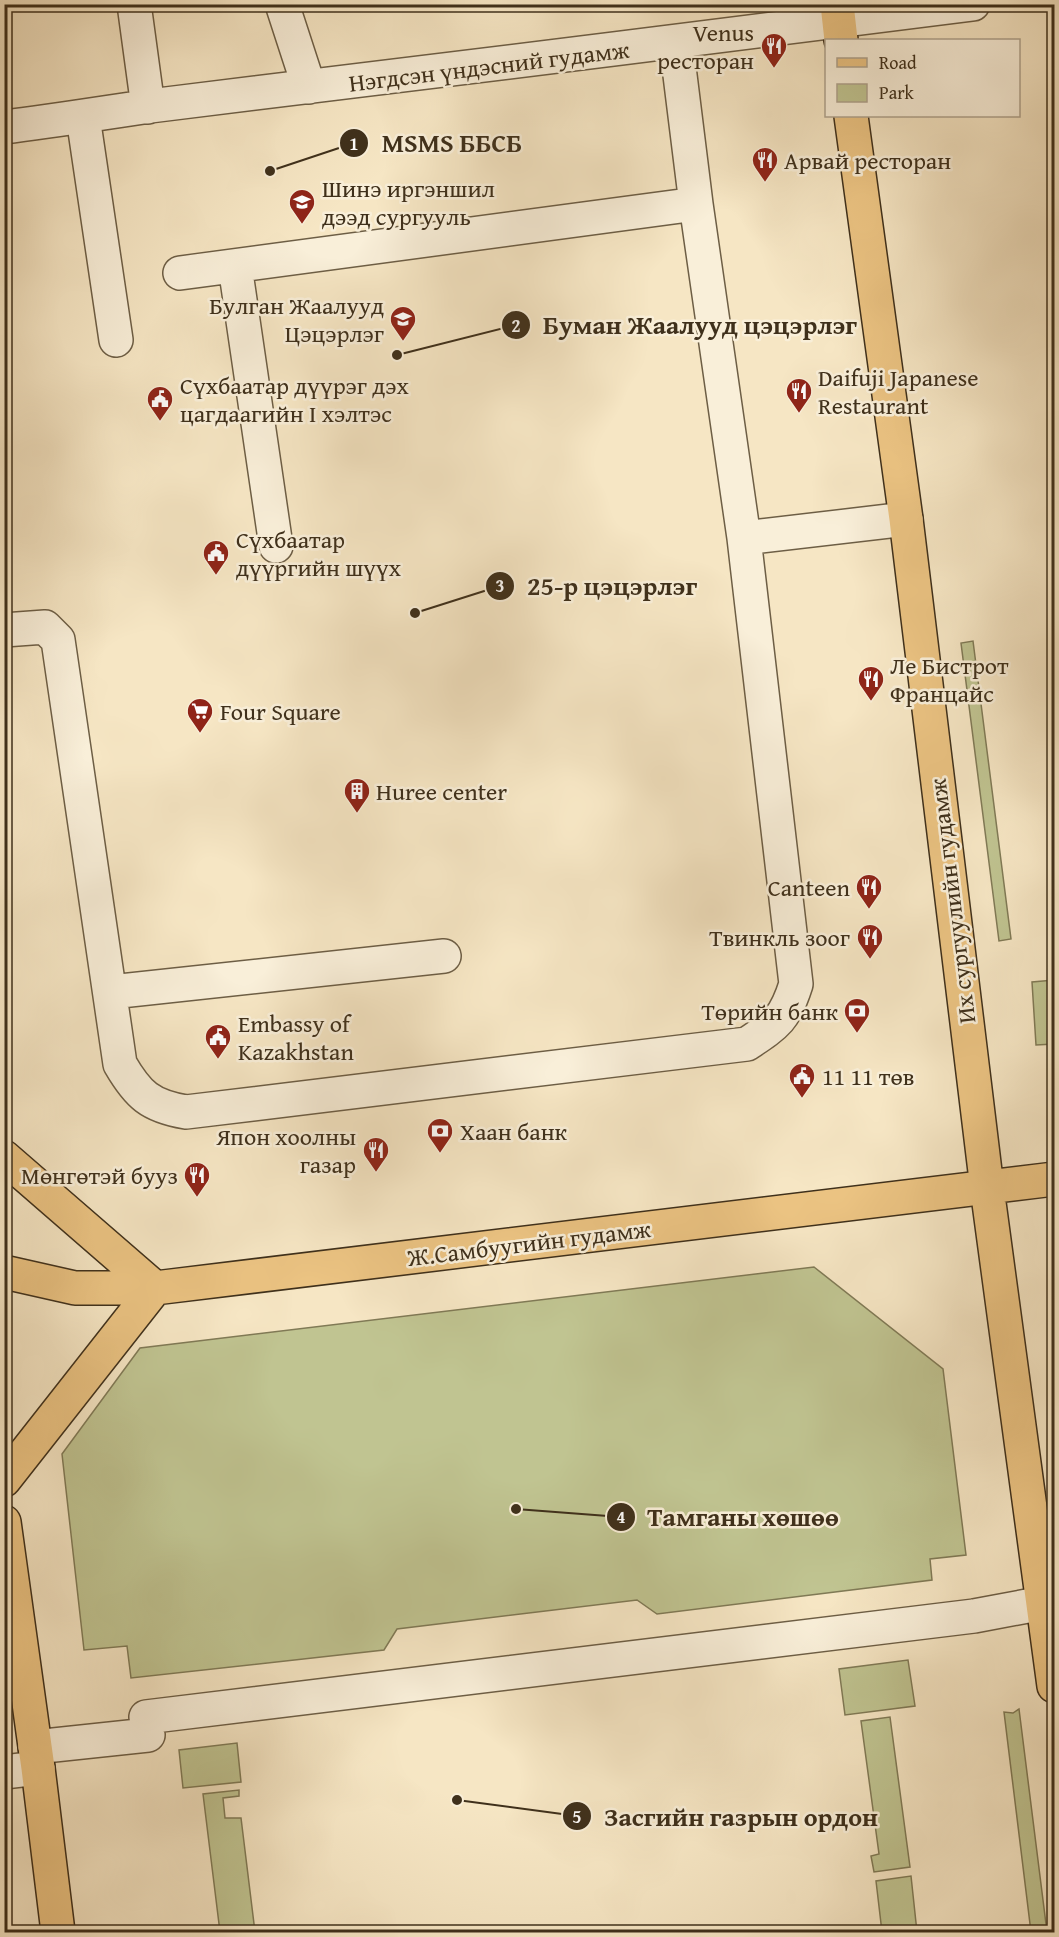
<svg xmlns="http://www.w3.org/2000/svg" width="1059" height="1937" font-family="'Gentium Book Plus',serif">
<rect width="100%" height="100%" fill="#f6e6c4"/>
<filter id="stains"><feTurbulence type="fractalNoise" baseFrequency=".00333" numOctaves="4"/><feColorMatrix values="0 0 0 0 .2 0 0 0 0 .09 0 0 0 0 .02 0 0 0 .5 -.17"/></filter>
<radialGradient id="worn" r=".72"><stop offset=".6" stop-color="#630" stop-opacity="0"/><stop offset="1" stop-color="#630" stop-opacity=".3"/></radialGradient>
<!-- green -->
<path fill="#c0c491" stroke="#807a56" stroke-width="1.5" d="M973,641l38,298 -12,2 -38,-298z
M1054,980v64l-18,1 -4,-63z
M814,1267l129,102 23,186 -36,4 2,21 -275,34 -20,-14 -240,29 -13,21 -253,28 -4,-32 -43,4 -22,-196 78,-106z
M908,1660l7,46 -70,9 -6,-46z
M1019,1709l28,223h-16l-27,-220 9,1z
M890,1717l20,150 -36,5 -3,-16 8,-2 -18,-133z
M237,1743l4,39 -58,6 -4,-38z
M239,1790v6l-16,2 2,20h16l14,114h-35l-17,-138z
M911,1876l6,56h-35l-6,-51z"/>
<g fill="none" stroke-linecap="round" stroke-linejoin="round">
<!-- minor casing -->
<g stroke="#6d5e45" stroke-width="36">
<path id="minor" d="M134,4l14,103
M282,4l27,83
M676,43l20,161 48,334
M83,117l33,223
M4,127c49,-6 98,-14 146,-21 274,-35 549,-66 823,-102
M235,266l41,280
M180,273l516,-69
M4,630l41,-3 13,13 62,424c18,31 30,42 66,48l561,-68c30,-20 38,-25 49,-60l-52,-446 162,-19
M111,992l333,-36
M146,1717l828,-101 80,-15
M35,1747l113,-12
M4,1772l34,-4"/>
</g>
<!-- major casing -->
<g stroke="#3f301b" stroke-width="36">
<path id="major" d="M837,4l4,36
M851,116l55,403 81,669 67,498
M4,1157l151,131 -151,192
M4,1272l71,16h80l899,-109
M4,1522l34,246 20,164"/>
</g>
<!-- minor -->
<use href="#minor" stroke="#f9efd9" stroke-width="33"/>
<!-- major -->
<use href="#major" stroke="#ebc382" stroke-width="33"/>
</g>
<!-- icons -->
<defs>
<g id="restaurant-pin" transform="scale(1.35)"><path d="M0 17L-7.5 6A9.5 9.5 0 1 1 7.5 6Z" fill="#8f2418" stroke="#f9efd9"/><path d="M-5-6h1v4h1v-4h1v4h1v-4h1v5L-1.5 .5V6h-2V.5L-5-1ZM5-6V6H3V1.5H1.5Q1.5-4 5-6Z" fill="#fff"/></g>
<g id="university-pin" transform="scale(1.35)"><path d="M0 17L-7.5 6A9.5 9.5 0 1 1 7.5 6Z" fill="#8f2418" stroke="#f9efd9"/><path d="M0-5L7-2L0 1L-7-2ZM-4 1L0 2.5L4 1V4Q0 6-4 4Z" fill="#fff"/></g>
<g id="school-pin" transform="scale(1.35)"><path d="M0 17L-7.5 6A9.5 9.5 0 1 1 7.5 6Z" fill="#8f2418" stroke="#f9efd9"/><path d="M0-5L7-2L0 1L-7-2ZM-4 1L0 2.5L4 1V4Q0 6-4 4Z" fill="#fff"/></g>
<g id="civic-pin" transform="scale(1.35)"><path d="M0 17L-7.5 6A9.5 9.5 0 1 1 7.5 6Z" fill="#8f2418" stroke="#f9efd9"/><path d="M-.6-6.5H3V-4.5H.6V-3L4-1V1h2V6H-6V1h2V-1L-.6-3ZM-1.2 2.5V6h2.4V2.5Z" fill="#fff"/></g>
<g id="supermarket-pin" transform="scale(1.35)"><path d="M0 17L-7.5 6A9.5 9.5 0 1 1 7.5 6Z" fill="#8f2418" stroke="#f9efd9"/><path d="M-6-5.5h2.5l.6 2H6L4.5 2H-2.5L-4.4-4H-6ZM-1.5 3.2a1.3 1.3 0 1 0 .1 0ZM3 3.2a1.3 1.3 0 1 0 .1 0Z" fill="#fff"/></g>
<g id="building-pin" transform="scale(1.35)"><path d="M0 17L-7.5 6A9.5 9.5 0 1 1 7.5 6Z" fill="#8f2418" stroke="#f9efd9"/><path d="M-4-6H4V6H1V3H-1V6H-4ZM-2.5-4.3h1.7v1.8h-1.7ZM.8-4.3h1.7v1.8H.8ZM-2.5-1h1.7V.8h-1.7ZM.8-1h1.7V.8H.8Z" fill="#fff"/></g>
<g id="bank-pin" transform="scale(1.35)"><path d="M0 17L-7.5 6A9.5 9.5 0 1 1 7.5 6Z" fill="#8f2418" stroke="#f9efd9"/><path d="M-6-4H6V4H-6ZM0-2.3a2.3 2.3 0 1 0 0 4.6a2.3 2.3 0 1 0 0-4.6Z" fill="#fff"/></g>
</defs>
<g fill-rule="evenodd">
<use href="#restaurant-pin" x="774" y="46"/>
<use href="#restaurant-pin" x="765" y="160"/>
<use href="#university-pin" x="302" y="202"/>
<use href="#school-pin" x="403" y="319"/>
<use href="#restaurant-pin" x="799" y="391"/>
<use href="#civic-pin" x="160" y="399"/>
<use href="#civic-pin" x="216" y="553"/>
<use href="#restaurant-pin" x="871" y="679"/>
<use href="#supermarket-pin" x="200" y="711"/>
<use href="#building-pin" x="357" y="791"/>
<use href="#restaurant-pin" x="869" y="887"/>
<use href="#restaurant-pin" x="870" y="937"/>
<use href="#bank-pin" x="857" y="1011"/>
<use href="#civic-pin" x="218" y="1037"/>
<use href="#civic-pin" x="802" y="1076"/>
<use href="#bank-pin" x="440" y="1131"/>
<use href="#restaurant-pin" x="376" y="1150"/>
<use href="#restaurant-pin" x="197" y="1175"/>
</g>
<g text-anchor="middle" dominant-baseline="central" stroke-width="5" stroke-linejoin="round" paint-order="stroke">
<!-- poi labels -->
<g font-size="24" fill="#3f301b" stroke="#f9efd9" text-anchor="start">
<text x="754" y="32" text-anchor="end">Venus<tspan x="754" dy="28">ресторан</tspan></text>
<text x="784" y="160">Арвай ресторан</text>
<text x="322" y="188">Шинэ иргэншил<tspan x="322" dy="28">дээд сургууль</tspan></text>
<text x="384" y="305" text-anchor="end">Булган Жаалууд<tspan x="384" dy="28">Цэцэрлэг</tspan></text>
<text x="818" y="377">Daifuji Japanese<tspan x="818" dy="28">Restaurant</tspan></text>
<text x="180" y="385">Сүхбаатар дүүрэг дэх<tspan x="180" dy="28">цагдаагийн I хэлтэс</tspan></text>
<text x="236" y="539">Сүхбаатар<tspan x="236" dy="28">дүүргийн шүүх</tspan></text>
<text x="890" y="665">Ле Бистрот<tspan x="890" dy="28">Францайс</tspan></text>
<text x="220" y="711">Four Square</text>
<text x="376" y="791">Huree center</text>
<text x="850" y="887" text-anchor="end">Canteen</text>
<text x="850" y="937" text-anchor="end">Твинкль зоог</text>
<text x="838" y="1011" text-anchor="end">Төрийн банк</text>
<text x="238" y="1023">Embassy of<tspan x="238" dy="28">Kazakhstan</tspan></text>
<text x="822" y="1076">11 11 төв</text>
<text x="460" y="1131">Хаан банк</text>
<text x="356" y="1136" text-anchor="end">Япон хоолны<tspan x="356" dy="28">газар</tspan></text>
<text x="178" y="1175" text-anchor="end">Мөнгөтэй бууз</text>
</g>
<!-- street labels -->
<g font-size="24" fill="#3f301b" stroke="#f9efd9">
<text transform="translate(489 66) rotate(-7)">Нэгдсэн үндэсний гудамж</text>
<text transform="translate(952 901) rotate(-97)">Их сургуулийн гудамж</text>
<text transform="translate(529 1243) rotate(-7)">Ж.Самбуугийн гудамж</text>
</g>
</g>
<!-- callouts -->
<path fill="none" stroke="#3f301b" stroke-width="2" d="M270 171L354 143M397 355L516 325M415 613L500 586M516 1509L621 1517M457 1800L577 1816"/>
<g fill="#3f301b" stroke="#f9efd9" stroke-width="2">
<circle cx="270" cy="171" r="6"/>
<circle cx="397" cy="355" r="6"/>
<circle cx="415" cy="613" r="6"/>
<circle cx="516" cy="1509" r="6"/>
<circle cx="457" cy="1800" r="6"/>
<circle cx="354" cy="143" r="15"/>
<circle cx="516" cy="325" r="15"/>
<circle cx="500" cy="586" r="15"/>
<circle cx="621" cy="1517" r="15"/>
<circle cx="577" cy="1816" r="15"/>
</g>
<g font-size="18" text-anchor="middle" font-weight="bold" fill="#fff">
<text x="354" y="150">1</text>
<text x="516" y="332">2</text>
<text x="500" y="592">3</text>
<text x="621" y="1523">4</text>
<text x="577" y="1823">5</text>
</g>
<g font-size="26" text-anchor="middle" font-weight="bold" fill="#3f301b" stroke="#f9efd9" stroke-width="5" stroke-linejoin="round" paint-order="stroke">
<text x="452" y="152">MSMS ББСБ</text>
<text x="700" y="334">Буман Жаалууд цэцэрлэг</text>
<text x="612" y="595">25-р цэцэрлэг</text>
<text x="743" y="1526">Тамганы хөшөө</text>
<text x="741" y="1826">Засгийн газрын ордон</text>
</g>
<!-- margin -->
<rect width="1059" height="1937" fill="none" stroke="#f6e6c4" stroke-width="24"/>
<rect x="6" y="6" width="1047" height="1925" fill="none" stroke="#3f301b" stroke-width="3"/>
<rect x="12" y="12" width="1035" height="1913" fill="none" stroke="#3f301b" stroke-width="1.5"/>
<!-- legend -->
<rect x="825" y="39" width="195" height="78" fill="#f9efd9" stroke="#afa38d" stroke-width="1.5"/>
<rect x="837" y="58" width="30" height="9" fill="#ebc382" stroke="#afa38d" stroke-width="1.5"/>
<text x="879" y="69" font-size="18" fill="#3f301b">Road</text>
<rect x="837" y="84" width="30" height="18" fill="#c0c491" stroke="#afa38d" stroke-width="1.5"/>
<text x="879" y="99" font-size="18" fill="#3f301b">Park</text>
<rect width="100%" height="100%" filter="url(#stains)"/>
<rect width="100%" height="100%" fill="url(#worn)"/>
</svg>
